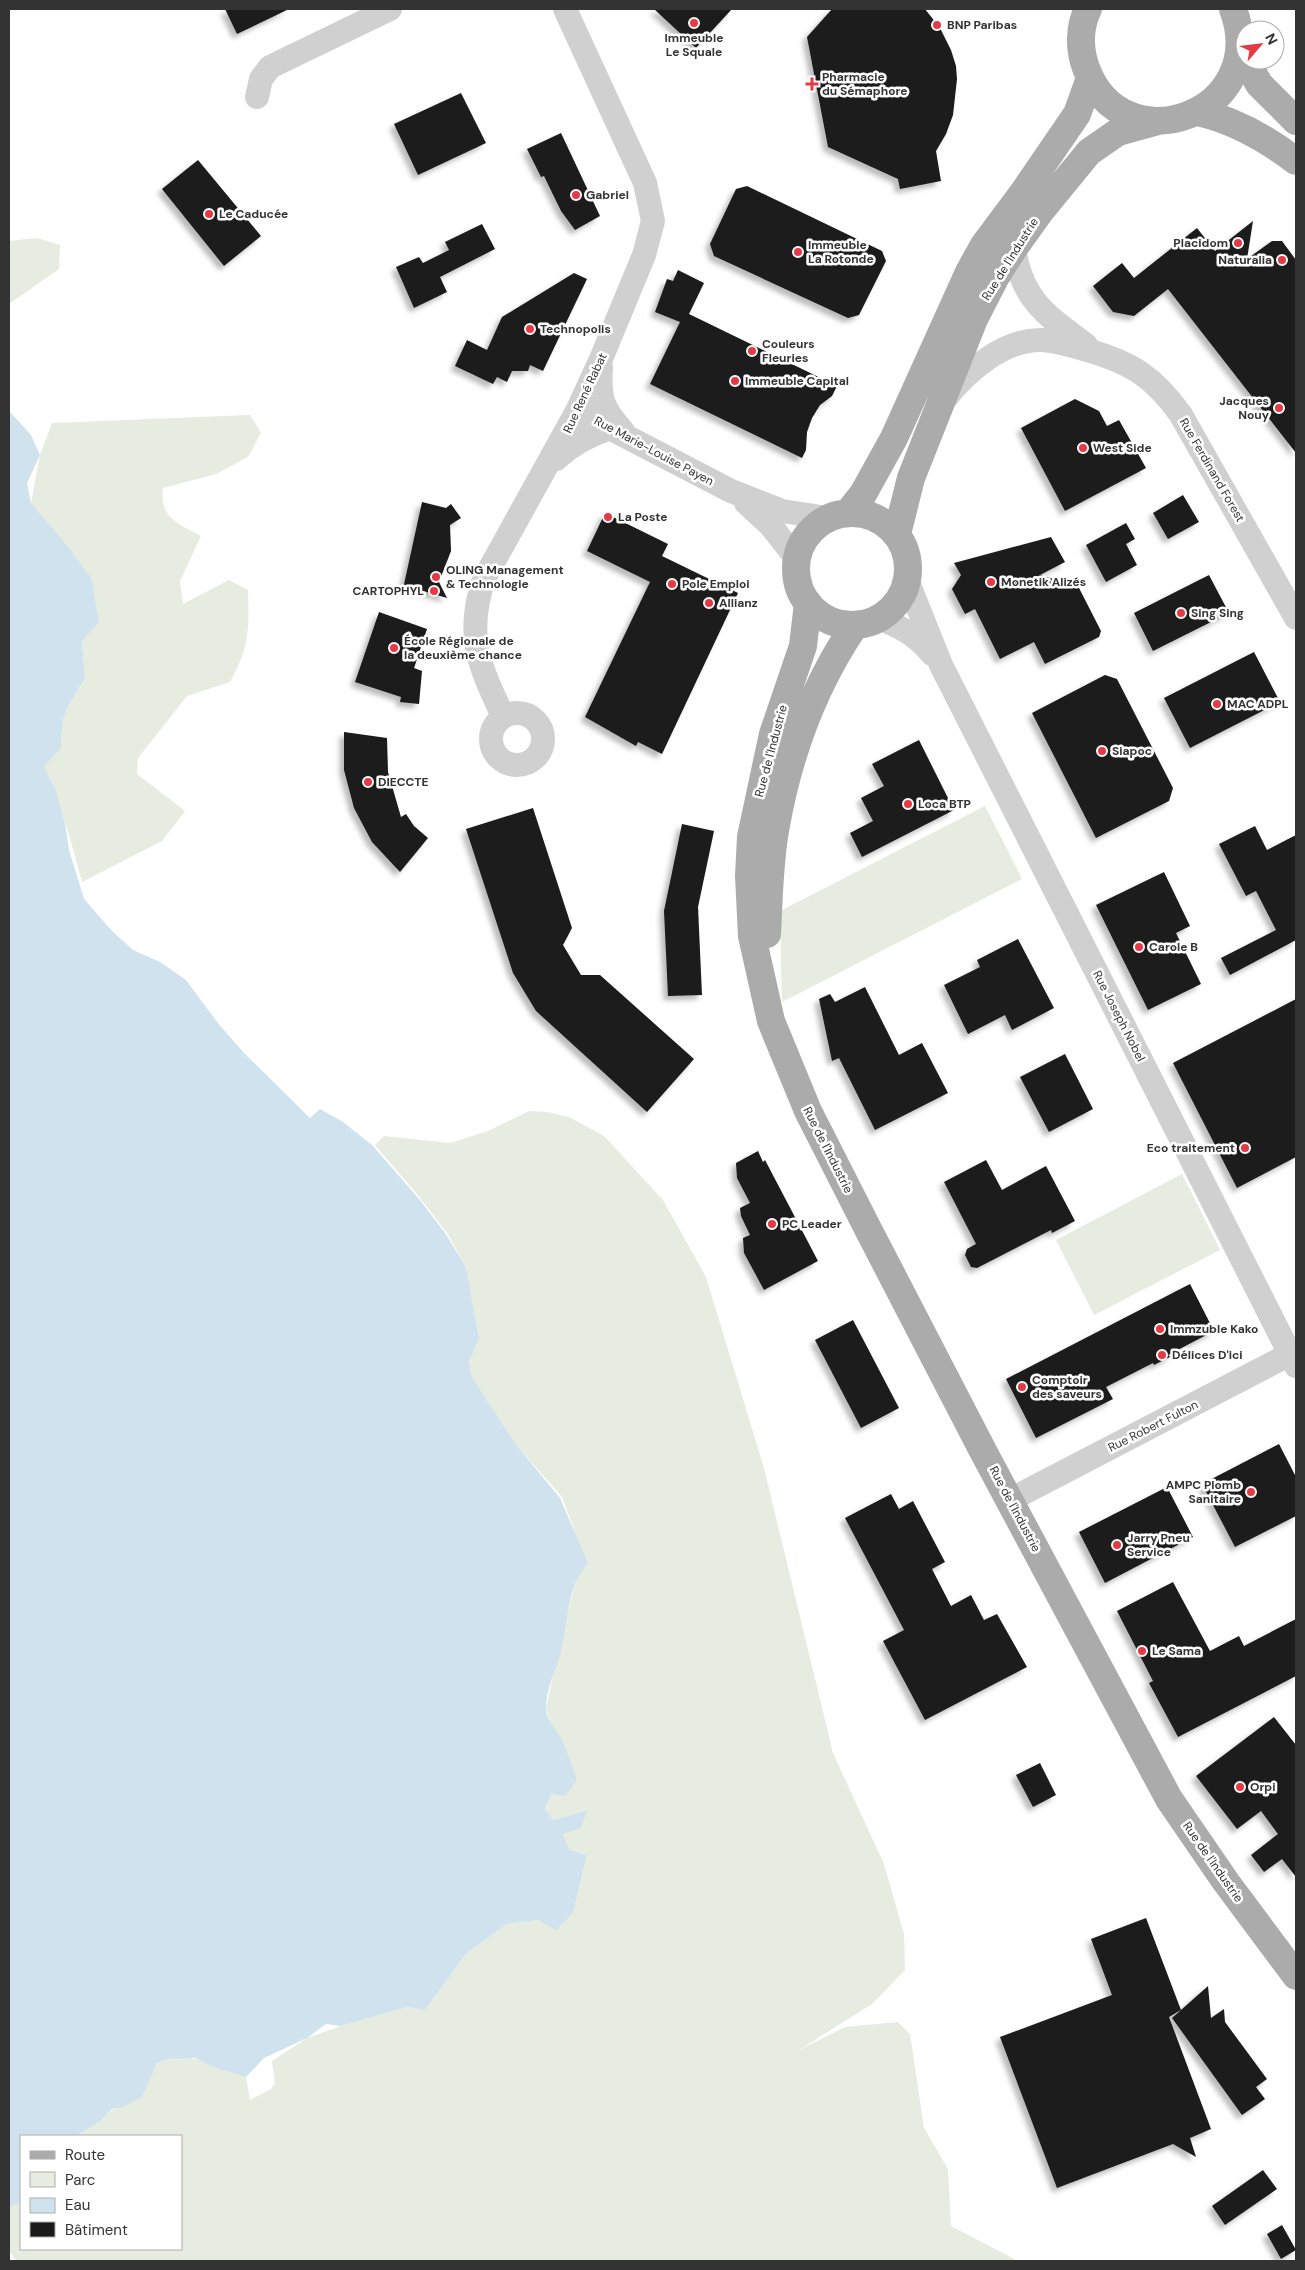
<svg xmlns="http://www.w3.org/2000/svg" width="1305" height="2270" font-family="'DM Sans',sans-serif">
<defs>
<filter id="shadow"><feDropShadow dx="-4.5" dy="4.5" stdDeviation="2.5" flood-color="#0004"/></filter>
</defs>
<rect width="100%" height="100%" fill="#fff"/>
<!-- green -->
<path fill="#e6ecdf" d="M37,238l23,7 -1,24 -50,35v-63z
M250,415l11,18 -13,24 -32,17 -53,14c-4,30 16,36 38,48l-21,45 3,23 46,-24 19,10c1,39 2,56 -18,92l-43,14 -49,62 -1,16 48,37 -23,30 -80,41c-11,-40 -20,-78 -38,-115l17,-19 1,-22 4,-16 19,-32 -3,-37 -51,-138 9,-48 12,-32z
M985,806l37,73 -240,123 -2,-91z
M529,1111l19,1 21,5 35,19 59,64 43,77 58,191 69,285 51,111 20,70 1,36 -33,34 -73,46 46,-23 53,-5 12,12 14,94 24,41 3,57 67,35h-1002l-7,-11v-42l12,-5v46h160v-113h-105l25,-15 13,-13 28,-11c5,-10 8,-24 15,-33 15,-20 70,6 89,13l4,23 21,-11 4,-6 -3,-22 35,-23 34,-12 66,-19 18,3 41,-56 41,-30 31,-4 18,9 17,-16 14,-58 -17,-5 -9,-16 25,-24 -32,10 -9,-11 6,-16v-68l-5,-17 19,-87 14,-49 8,-8 -25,-67 -45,-51 -45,-69 -3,-15 10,-24 -13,-71 -19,-34 -30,-39 -42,-49 9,-9 66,7 38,-12z
M1182,1174l38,76 -126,65 -38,-75z"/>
<!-- water -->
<path fill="#cfe2ee" d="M9,411l22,24 9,20 -13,28 4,20 38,45 22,30 8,44 -17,19 3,37 -19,32 -4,16 -1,22 -17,19 12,24 9,32 4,27 15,49 28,32 21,19 27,12 26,18 31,42 27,31 66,65 10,-9 23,13 29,23 48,55 25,33 21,34 13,71 -10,24 3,15 45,69 43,52 28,65c-22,25 -20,62 -28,93 -5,16 -14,34 -14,52 0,11 8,18 13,27 8,13 13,31 18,45l-12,16 -14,-2 -6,15 9,11 33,-10 -6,18 -19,6 8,16 17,5 -14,58 -17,17 -18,-10 -31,4 -41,30 -41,56 -18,-3 -66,19 -15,-2 -19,14 -43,20 -18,19 -32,-10 -19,-9 -28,1 -10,4 -15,34 -21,11h-8l-12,13 -25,15h-55v67l-12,5z"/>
<!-- building -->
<path fill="#1a1a1a" filter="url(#shadow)" d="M225,9h64l-52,25z
M654,9h78l-36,39z
M832,9h93l15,19 11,22 5,16 1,13 -4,36 -7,19 -10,17 5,30 -41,8 -2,-10 -70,-32 -21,-110z
M461,93l25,50 -68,32 -24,-51z
M561,133l39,83 -25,14 -14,-19 -17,-35 -3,1 -14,-28z
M198,160l63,76 -37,30 -62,-77z
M747,186l135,65 4,10 -27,54 -11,3 -134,-62 -4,-12 26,-55z
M1253,221l-6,38 25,-18h10l14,19v193l-128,-164 -34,27 -21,-4 -20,-26 29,-23 12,15 63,-50 18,23z
M482,224l13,25 -55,28 7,15 -33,16 -18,-41 23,-10 4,6 26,-13 -4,-8z
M678,270l26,13 -15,31 148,72 -5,10 -12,9 -8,13 -5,14 -1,18 -4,8 -152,-74 30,-62 -25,-10 12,-33 6,2z
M574,273l13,6 -44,92 -13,-6 -2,6h-16l-5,11 -10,-5 -4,7 -38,-18 12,-26 20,10 15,-33z
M1075,399l24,12 8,15 12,-6 27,48 -81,43 -44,-83z
M1183,495l16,27 -31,17 -15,-26z
M422,502l24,6 5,-4 10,14 -11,7 1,26 -12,31 8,16 -27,-8 -1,2 -16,-3z
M605,513l63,31 -6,12 76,37 -76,161 -24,-12 -2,4 -51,-29 65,-135 -63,-31z
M1126,523l9,16 -9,5 11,21 -31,17 -20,-37z
M1051,537l14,25 -25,13 38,11 23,45 -2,6 -54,27 -11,-22 -34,17 -25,-50 -10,5 -13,-25 9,-14 -7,-12z
M1209,575l20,38 -76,38 -19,-38z
M379,612l48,17 -13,39 8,3 -3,33 -19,-2 1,-5 -46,-15z
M1254,652l26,50 -90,46 -26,-50z
M1105,675l12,4 56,109 -4,13 -73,37 -64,-125z
M344,732l43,6 1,34 13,45 5,-3 8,12 14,12 -28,34 -28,-30 -18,-34 -10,-38z
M919,740l35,70 -92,47 -12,-24 23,-12 -12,-23 23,-12 -12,-22z
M533,808l39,120 -9,17 18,30h19l94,84 -47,53 -111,-101 -23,-38 -47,-144z
M682,824l32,7 -16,76 4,88 -34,1 -4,-85z
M1255,826l12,24 29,-15v105l-66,35 -9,-17 55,-28 -20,-39 -10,5 -27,-52z
M1164,872l26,54 -14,7 25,51 -53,26 -52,-105z
M1018,939l36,69 -42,22 -7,-15 -37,19 -24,-49 36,-18 -3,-7z
M865,987l34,68 23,-12 26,50 -73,37 -36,-72 -7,3 -13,-62 11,-5 5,8z
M1296,999v158l-59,31 -64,-125z
M1065,1054l28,55 -44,23 -29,-55z
M758,1151l5,11 2,-2 53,101 -54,29 -20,-37 -1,-15 7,-3 -9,-19 -1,-8 10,-5 -13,-25 -1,-15z
M986,1160l16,30 44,-24 29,55 -23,12 -1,-3 -74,38 -6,-1 -6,-12 2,-6 9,-5 -32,-62z
M1190,1284l24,47 -46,24 2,2 -16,8 -1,-2 -47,24 7,12 -77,39 -30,-59z
M853,1320l46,88 -38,20 -46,-88z
M1279,1444l17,33v39l-61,31 -33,-63z
M1167,1487l26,50 -88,46 -26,-51z
M891,1494l8,15 14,-8 32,61 -13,7 19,37 20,-11 13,25 13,-6 30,53 -102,53 -42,-79 21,-11 -59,-112z
M1173,1582l37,69 29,-15 5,10 52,-27v57l-118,61 -29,-54 4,-2 -36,-70z
M1274,1717l22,28v132l-14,-18 -18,13 -13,-17 27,-21 -17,-23 -24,18 -41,-53z
M1040,1763l16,32 -23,12 -17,-32z
M1146,1918l35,92 -12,7 42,112 -21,9 6,19 -23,-13 -116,44 -57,-151 112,-42 -21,-56z
M1208,1986l3,32 13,-9 1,13 42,57 -11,8 9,12 -23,16 -70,-97z
M1263,2170l14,19 -52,36 -13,-19z
M1282,2225l14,25 -15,9 -14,-25z"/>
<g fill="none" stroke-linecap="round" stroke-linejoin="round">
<!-- minor -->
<path stroke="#d0d0d0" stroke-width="24" d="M257,97l4,-18 9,-12 120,-58
M1014,248c7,51 33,68 72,97
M601,367c-2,31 1,41 22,64
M945,399c22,-28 59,-60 97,-59 16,1 31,6 45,10 45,13 67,27 94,65l115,203
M577,411l154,80 51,20 46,7
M556,459c16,-15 33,-24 54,-31
M746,503l25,23 26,33
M907,580l34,85 355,701
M879,618c23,10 36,16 53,36
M491 739a26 26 0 1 1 52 0a26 26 0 1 1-52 0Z
M503,716c-24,-51 -38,-81 -19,-137l93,-168 24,-52 43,-104 9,-34 -8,-38 -80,-174
M1010,1500l286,-149"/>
<!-- major -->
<path stroke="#ababab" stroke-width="28" d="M1088,9c-9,18 -9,40 -2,59 37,100 186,45 147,-59
M1246,60l13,24 37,37
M1198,112c36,8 69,27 98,49
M848,513l15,-19 31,-56 75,-166 15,-27 41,-55 52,-76 13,-36
M796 569a56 56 0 1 1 112 0a56 56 0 1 1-112 0Z
M897,534l14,-56 63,-159 21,-41 19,-30 25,-35 50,-61 29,-20 40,-11
M808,603l-5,43 -30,88 -22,103 -2,39 3,60 19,85 37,90 60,118 115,222 186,348 57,83 70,94
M767,934c2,-36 2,-73 9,-109 13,-72 38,-140 79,-200"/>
</g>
<!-- markers -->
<g fill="#e63946" stroke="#fff" stroke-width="2">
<circle cx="694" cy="23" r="5"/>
<circle cx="937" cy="25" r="5"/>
<path d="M809.5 76.5h5v5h5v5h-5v5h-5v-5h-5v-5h5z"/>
<circle cx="576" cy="195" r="5"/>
<circle cx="209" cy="214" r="5"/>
<circle cx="1238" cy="243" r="5"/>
<circle cx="798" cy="252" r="5"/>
<circle cx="1282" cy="260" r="5"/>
<circle cx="530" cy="329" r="5"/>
<circle cx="752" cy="351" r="5"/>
<circle cx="735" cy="381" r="5"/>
<circle cx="1279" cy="408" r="5"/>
<circle cx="1083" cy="448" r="5"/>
<circle cx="608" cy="517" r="5"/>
<circle cx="436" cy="577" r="5"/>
<circle cx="991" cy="582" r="5"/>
<circle cx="672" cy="584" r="5"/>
<circle cx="434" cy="591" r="5"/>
<circle cx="709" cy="603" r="5"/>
<circle cx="1181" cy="613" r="5"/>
<circle cx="394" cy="648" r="5"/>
<circle cx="1217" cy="704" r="5"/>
<circle cx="1102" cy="751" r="5"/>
<circle cx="368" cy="782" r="5"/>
<circle cx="908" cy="804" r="5"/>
<circle cx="1139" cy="947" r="5"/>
<circle cx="1245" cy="1148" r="5"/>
<circle cx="772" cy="1224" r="5"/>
<circle cx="1160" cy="1329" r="5"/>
<circle cx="1162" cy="1355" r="5"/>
<circle cx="1022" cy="1387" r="5"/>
<circle cx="1251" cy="1492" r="5"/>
<circle cx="1117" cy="1545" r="5"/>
<circle cx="1142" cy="1651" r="5"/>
<circle cx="1240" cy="1787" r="5"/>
</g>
<g text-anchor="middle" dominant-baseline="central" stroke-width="5" stroke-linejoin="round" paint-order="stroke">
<!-- poi labels -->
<g font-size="12" font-weight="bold" fill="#333" stroke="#fff" text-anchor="start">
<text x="947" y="25">BNP Paribas</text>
<text x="694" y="38" text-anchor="middle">Immeuble<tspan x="694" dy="14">Le Squale</tspan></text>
<text x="822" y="77">Pharmacie<tspan x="822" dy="14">du Sémaphore</tspan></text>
<text x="586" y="195">Gabriel</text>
<text x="219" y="214">Le Caducée</text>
<text x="1228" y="243" text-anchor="end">Placidom</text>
<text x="808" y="245">Immeuble<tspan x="808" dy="14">La Rotonde</tspan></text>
<text x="1272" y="260" text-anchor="end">Naturalia</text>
<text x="540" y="329">Technopolis</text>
<text x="762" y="344">Couleurs<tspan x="762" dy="14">Fleuries</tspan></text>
<text x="745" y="381">Immeuble Capital</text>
<text x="1269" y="401" text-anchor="end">Jacques<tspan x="1269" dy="14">Nouy</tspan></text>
<text x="1093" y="448">West Side</text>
<text x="618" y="517">La Poste</text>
<text x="446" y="570">OLING Management<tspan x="446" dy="14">&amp; Technologie</tspan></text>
<text x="1001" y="582">Monetik Alizés</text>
<text x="682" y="584">Pole Emploi</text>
<text x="424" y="591" text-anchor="end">CARTOPHYL</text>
<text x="719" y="603">Allianz</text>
<text x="1191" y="613">Sing Sing</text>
<text x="404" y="641">École Régionale de<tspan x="404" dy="14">la deuxième chance</tspan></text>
<text x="1227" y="704">MAC ADPL</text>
<text x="1112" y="751">Siapoc</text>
<text x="378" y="782">DIECCTE</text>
<text x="918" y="804">Loca BTP</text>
<text x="1149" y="947">Carole B</text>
<text x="1235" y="1148" text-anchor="end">Eco traitement</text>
<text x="782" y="1224">PC Leader</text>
<text x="1170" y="1329">Immzuble Kako</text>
<text x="1172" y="1355">Délices D'ici</text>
<text x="1032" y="1380">Comptoir<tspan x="1032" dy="14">des saveurs</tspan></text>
<text x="1241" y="1485" text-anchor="end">AMPC Plomb<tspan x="1241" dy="14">Sanitaire</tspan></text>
<text x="1127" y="1538">Jarry Pneu<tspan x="1127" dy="14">Service</tspan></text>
<text x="1152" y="1651">Le Sama</text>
<text x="1250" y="1787">Orpi</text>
</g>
<!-- street labels -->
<g font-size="12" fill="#333" stroke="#fff">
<text transform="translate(1010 259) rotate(-58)">Rue de l'Industrie</text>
<text transform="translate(585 393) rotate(-65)">Rue René Rabat</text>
<text transform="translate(654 451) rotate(28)">Rue Marie-Louise Payen</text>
<text transform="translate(1212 470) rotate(60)">Rue Ferdinand Forest</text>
<text transform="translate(771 751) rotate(-75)">Rue de l'Industrie</text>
<text transform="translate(1119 1016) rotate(63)">Rue Joseph Nobel</text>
<text transform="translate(828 1150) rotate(63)">Rue de l'Industrie</text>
<text transform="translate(1153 1426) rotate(-27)">Rue Robert Fulton</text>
<text transform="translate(1015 1509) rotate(62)">Rue de l'Industrie</text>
<text transform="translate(1213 1862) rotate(55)">Rue de l'Industrie</text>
</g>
</g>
<!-- border -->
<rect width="1305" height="2270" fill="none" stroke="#333333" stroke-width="20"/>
<!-- legend -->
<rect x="20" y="2135" width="162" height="115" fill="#ffffff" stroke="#adadad"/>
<rect x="30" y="2151" width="25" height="8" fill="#ababab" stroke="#adadad"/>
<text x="65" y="2160" font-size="15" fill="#333333">Route</text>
<rect x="30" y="2172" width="25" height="15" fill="#e6ecdf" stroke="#adadad"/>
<text x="65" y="2185" font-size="15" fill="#333333">Parc</text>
<rect x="30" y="2198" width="25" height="15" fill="#cfe2ee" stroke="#adadad"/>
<text x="65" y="2210" font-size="15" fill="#333333">Eau</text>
<rect x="30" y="2222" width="25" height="15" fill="#1a1a1a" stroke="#adadad"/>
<text x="65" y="2235" font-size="15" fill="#333333">Bâtiment</text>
<!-- north arrow -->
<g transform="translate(1260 45) rotate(62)"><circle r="24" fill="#ffffff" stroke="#adadad"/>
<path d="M0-4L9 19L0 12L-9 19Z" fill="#e63946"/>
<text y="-8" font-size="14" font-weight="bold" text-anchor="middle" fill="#333333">N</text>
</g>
</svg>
